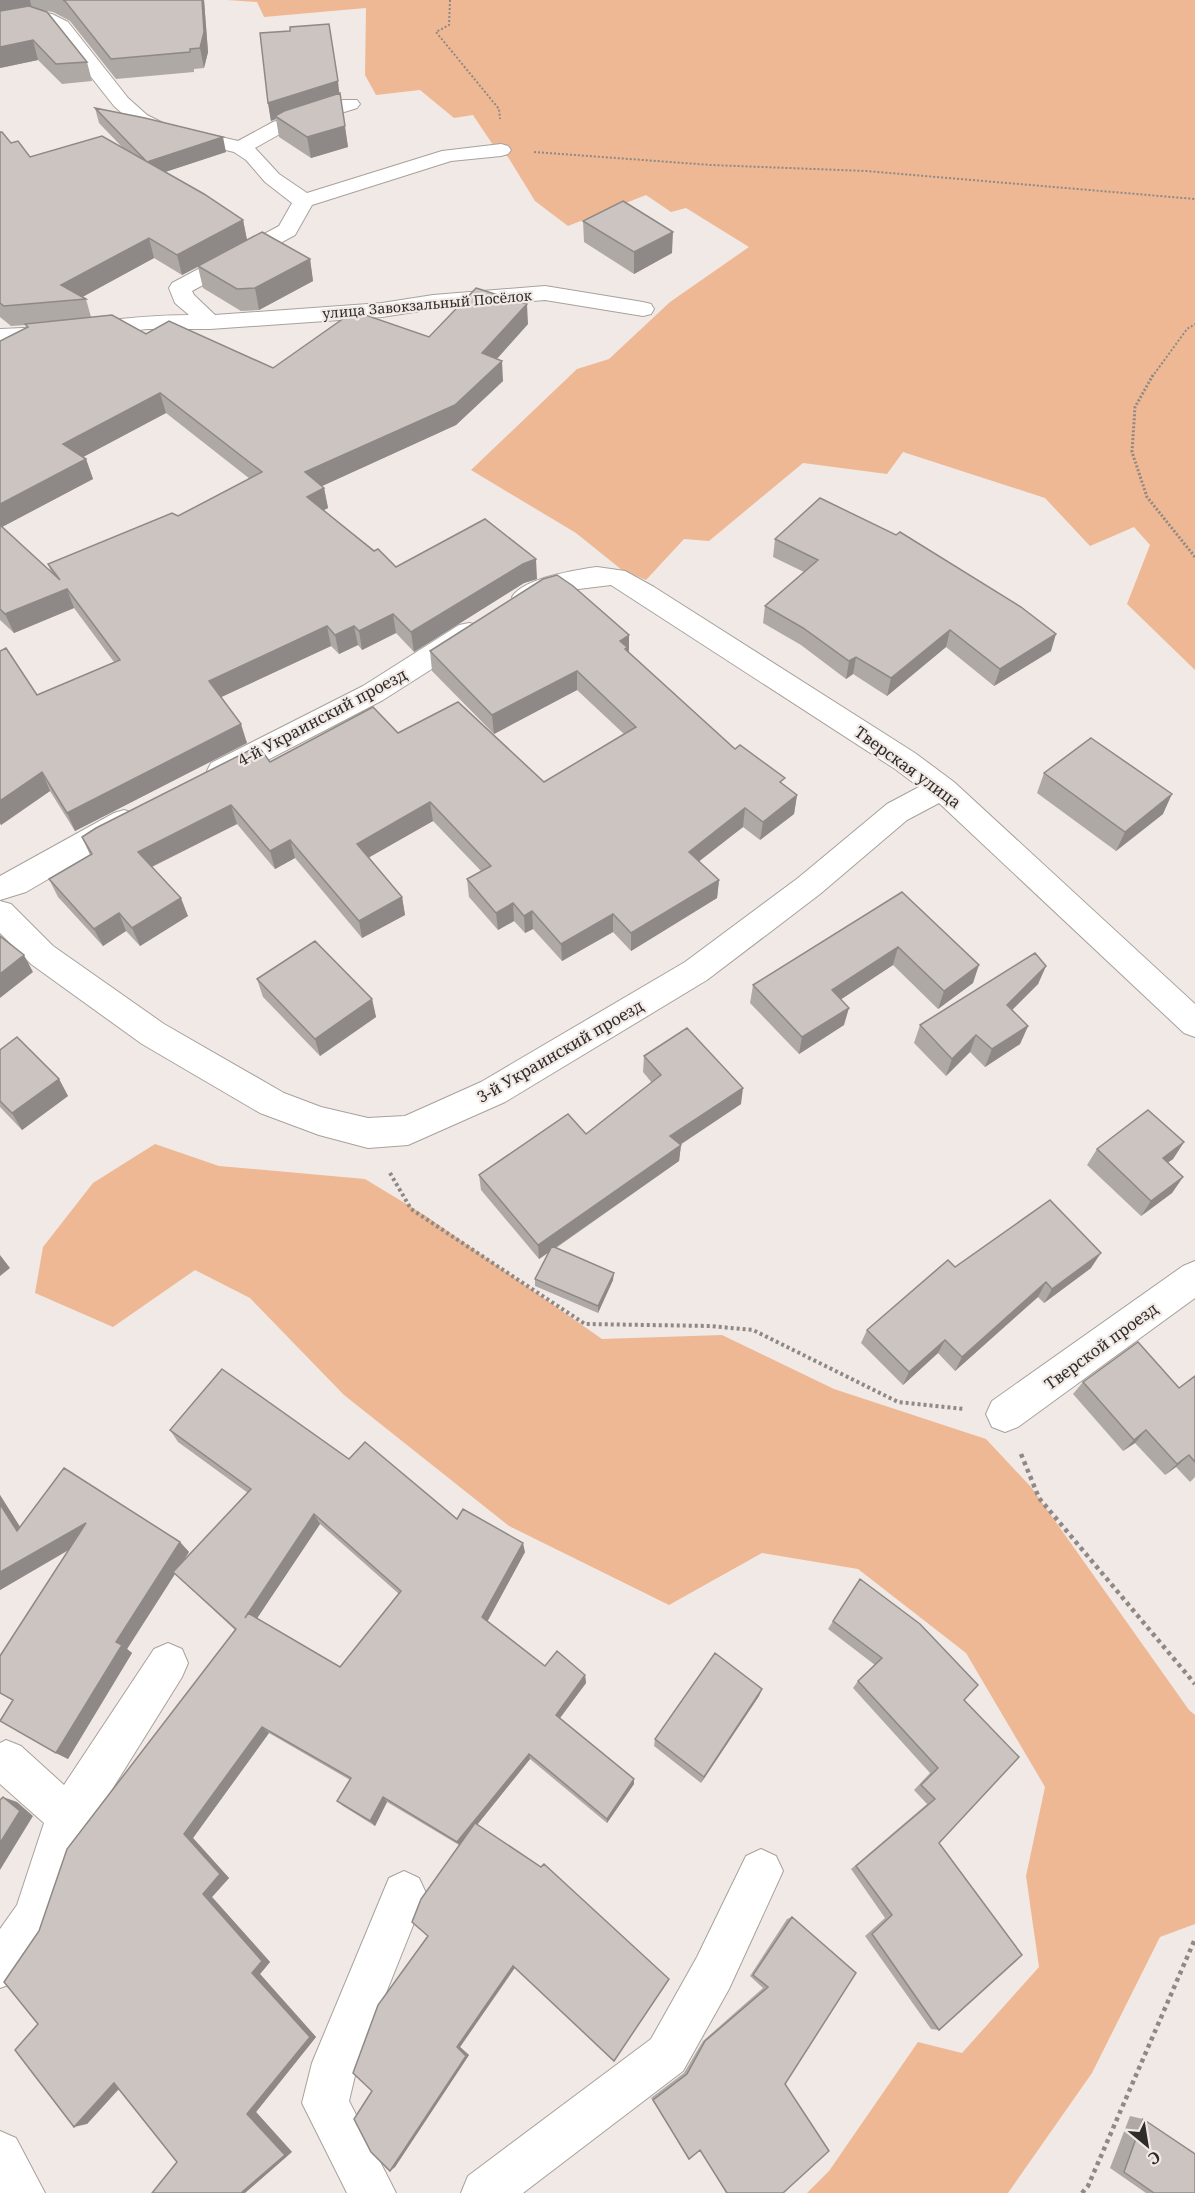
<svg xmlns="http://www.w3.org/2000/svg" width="1195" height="2193" font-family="'Noto Serif',serif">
<rect width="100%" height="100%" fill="#f1e9e5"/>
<!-- green -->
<path fill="#efb894" d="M227,0h968v670l-68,-66 23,-59 -16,-18 -44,19 -45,-48 -142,-46 -16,22 -84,-11 -94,78 -25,-2 -38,41 -24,-10 -46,-37 -105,-63 106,-101 32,-10 61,-57 79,-55 -63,-39 -15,4 -25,-17 -78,31 -33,-25 -27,-44 -15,-12 -20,-30 -19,3 -34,-28 -44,5 -11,-20 1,-67 -102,9 -7,-15z
M155,1144l64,22 146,13 61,37 176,123 120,-4 112,54 152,50 45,48 158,223 6,5v209l-35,13 -68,136 -84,120h-201l22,-22 89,-129 44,11 77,-86 -13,-91 19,-89 -79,-134 -108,-84 -96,-16 -93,52 -160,-79 -165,-131 -94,-97 -55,-28 -82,57 -78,-34 8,-46 50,-64z"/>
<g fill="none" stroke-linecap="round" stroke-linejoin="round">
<!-- street casing -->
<g stroke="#a8a19c" stroke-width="2">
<path id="street" d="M32,11l20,3 16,8 60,76 19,17 18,9 73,17 35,-19 70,-22h14l3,4 -3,4 -70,22 -32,18 24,26 28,19 135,-42 59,-7 7,2 3,4 -3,4 -7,2 -50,5 -139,44 -17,30 -103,56 2,4 21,20 167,-12 51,-8 112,-9 98,16 8,2 3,5 -3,5 -8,2 -98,-16 -112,9 -51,8 -172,12h-63l-103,13 -44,1v-14c63,-1 125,-14 189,-14l-14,-12 -6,-15 3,-5 107,-57 13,-23 -27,-21 -19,-22 -12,-8 -83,-20 -18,-9 -19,-17 -60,-76c-18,-11 -34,-5 -54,0v-12z
M597,567l28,4 29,16 261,166 39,29 241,222v33l-11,-4 -245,-230 -32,17 -87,74 -113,86 -202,122 -97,43 -40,3 -49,-13 -59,-22 -118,-69 -111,-80 -31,-31v-32l11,3 42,42 111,78 120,69 37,14 47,11 37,-2 76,-34 204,-120 113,-84 89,-74 32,-17 -24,-18 -284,-184 -41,5 -45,16 -9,-3 -4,-6c11,-19 64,-27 85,-30z
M469,623l10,2 4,7 -4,7 -96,61 -152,79 -10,3 -10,-3 -4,-8 4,-8 152,-77 96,-61z
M124,810l10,3 5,8 -5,8 -108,63 -26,8v-24l114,-63z
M1195,1261v37l-177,129 -13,5 -13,-5 -6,-13 6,-13 191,-135z
M168,1643l14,6 6,14 -6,14 -76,122 -21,28 -35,105 -34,50 -16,6v-59l17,-24 27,-82 -44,-39v-41l6,-3 15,6 43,39 90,-136z
M761,1849l15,7 7,15 -54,118 -46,82 -160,122h-62l7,-17 183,-137 46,-82 49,-101z
M404,1871l15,7 7,15 -68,170 -9,38 47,92h-49l-45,-90 10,-40 77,-185z
M0,2131l16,7 29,55h-45z"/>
</g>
<!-- path-far3 -->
<path stroke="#8f8986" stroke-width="2" stroke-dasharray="2 2" stroke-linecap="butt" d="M450,0l-1,25 -13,7 63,77 1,10
M534,152l177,13 155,6 329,28
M1152,377l35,-48 8,-5"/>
<!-- path-far2 -->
<path stroke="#8f8986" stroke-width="3" stroke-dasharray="2 2" stroke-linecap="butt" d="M1153,375l-18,32 -3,45 15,45 48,60"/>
<!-- path-far1 -->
<path stroke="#8f8986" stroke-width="4" stroke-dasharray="3 3" stroke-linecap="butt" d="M390,1173l21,36 174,115 125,2 43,4 145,72 66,7"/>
<!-- path -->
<path stroke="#8f8986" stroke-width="4.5" stroke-dasharray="4 4" stroke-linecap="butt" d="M1021,1454l18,44 156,186
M1082,2193l6,-7 107,-247"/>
<!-- street -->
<use href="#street" fill="#fff" fill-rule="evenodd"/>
</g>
<!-- wall -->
<path fill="#afa9a5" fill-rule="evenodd" d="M0,0h204l4,52 -4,16 -10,1v3l-78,7 -46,-58 -17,-9 -13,-2 47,52 5,19 -30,3 -24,-24 -38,8z
M339,94l9,53 -37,11 -32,-21 -3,-18 -5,2 -3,-18z
M95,108l131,44 -61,20 78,48 4,20 63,19 3,22 -54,29 -18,1 -38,-23 -5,-21 -16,8 -28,-17 -72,39 4,2 5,18 55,17 127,34 156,-31 99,-13 -31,35 6,22 -47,44 -134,61 2,2 4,20 -5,2 73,57 141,12 -13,4 -110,69 -18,-19 -34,17 -4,-5 -19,9 -8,-8 -110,51 26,46 -172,88 -25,-40 -49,34 -1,-2v-172l37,44 77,-33 -40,-54 -60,25 -14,-13v-279l27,-13 -1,-3 -15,1 -11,-9v-185l11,11 19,14 92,-10 -23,-24zM166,413l84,66 -72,37 -130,48 3,8 -49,-45 91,-48 -7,-20 -3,-2z
M583,221l89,32 -38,21 -50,-32z
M775,539l276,112 -57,35 -48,-39 -59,49 -34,-22 -7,5 -45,-34 -38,-22 2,-17 39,-34 -31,-15z
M629,635v17l106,97 62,46 -3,19 -34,26 -17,-13 -44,34 20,19 -2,18 -86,53 -18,-19 -51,29 -29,-32 -8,4 -11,-12 -16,9 -29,-33 -2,-18 14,-8 -48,-50 -64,36 33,40 3,18 -43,23 -67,-80 -20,11 -38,-45 -85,43 36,49 -48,30 -14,-15 -23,15 -45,-49 -9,-18 41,-24 -8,-18 188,-75 128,-29 146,49 80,-48 -47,-44 -83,44 -62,-63 -2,-20z
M1044,773l119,41 -47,37 -79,-58z
M902,892l71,91 -35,26 -45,-44 -52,34 3,26 -45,29 -49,-51 3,-18z
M1046,966l-8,18 -26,26 16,16 -8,18 -35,23 -15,-15 -24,24 -32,-33 6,-18z
M257,979l115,20 4,18 -56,39 -57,-59z
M0,1050l59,29 9,17 -46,34 -22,-23z
M644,1056l97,48 -61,41h1l-2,16 -123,87 57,32 -15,33 -63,-27v-7l13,-26 -9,6 -58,-69 -2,-15 107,-41 66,-51 -9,-11z
M1184,1142l-11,17 -6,4 16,14 -11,16 -31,23 -54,-51 10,-16z
M955,1267l136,1 -47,35 -6,-6 -83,74 -17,-18 -35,32 -42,-42 6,-13z
M1195,1376v101l-5,5 -14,-15 -11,8 -30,-32 -12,8 -50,-57 10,-12 96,6z
M170,1430l179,29 108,60 68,33 -38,69 58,45 40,9 1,8 -26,35 74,61v5l-27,39 -77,-64 -53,66 38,143 -55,79 9,8 -74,112 -5,4 -18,-80 56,-155 31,-91 -72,-43 -12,24 -32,-20 -6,-5 13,-21 -81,-47 -76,105 36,40 -17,19 58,65 -10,12 56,63 -60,75 36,40 -115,10 -58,-73 -32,35 -49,-100 1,-93 196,-301 -60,-56 -48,75 5,4 -64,106 -12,-6 -43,-53 56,-150 -69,40v-95l20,32 160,15 9,10 -7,11 66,-70 -70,-51zM320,1524l79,70 -59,73 -83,-49z
M833,1621l131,79 -25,143v187l-8,-1 -66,-93 20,-18 -34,-49 76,-65 -13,-14 16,-17 -77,-85 5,-7 17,-16 -47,-36z
M762,1689l-3,7 -58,87 -47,-37 1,-7z
M792,1917l-7,167 -2,109h-57l-26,-43 -11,9 -38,-61 33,-25 19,-32 60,-53 -13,-12 37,-57z
M1130,2116l13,3 52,74h-49l-36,-25z"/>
<!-- shaded-wall -->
<path fill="#8e8986" d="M0,0h30l2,9 -32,7z
M202,0h2l4,52 -4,16 -4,-20z
M33,40l5,20 -38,8v-21z
M338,81l2,18 -65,17 1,3 -5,2 -3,-18z
M345,126l3,21 -37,11 -4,-21z
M223,137l3,15 -76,25 -3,-15z
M243,220l4,20 -65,35 -5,-20z
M673,232l-1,21 -38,21v-22z
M149,238l5,20 -77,42 -16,-15z
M310,259l3,22 -54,29 -4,-22z
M527,304l1,20 -44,49 -2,-20z
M502,361l1,20 -47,44 -147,67 -4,-20z
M160,393l6,20 -96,51 -7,-20z
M86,459l7,20 -93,49v-24z
M324,488l4,20 -17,9 -4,-20z
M536,559l1,20 -13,4 -110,69 -3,-20 112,-68z
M67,589l7,19 -60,25 -9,-19z
M393,614l3,19 -34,17 -3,-19z
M327,626l4,20 -116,54 -6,-19z
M354,626l4,19 -19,9 -4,-19z
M950,630l-4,17 -59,49 4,-18z
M1056,634l-5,17 -57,35 6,-17z
M629,635v20l-9,-14z
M856,657l-3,17 -7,5 3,-18z
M577,671v19l-83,44 -2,-19z
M241,724l6,19 -172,88 -8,-18z
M42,772l8,19 -49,34 -1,-2v-22z
M1172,794l-9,20 -47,37 9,-19z
M797,795l-3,19 -34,26 3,-18z
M430,802l3,19 -72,41 -4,-18z
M231,805l6,19 -92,46 -7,-18z
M745,808l-2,19 -55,43 1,-18z
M290,840l5,18 -20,11 -5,-18z
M719,880l-2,18 -86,53v-18z
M402,897l3,18 -43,23 -3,-17z
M181,898l7,18 -48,30 -8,-18z
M513,903l1,18 -16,9 -2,-17z
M532,911l1,18 -8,4 -1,-17z
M119,913l7,18 -23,15 -9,-17z
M613,914v18l-51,29 -1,-17z
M898,947l-5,18 -65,43 4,-18z
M24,955l9,17 -33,26v-24z
M979,965l-6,18 -35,26 6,-18z
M1046,966l-8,18 -39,39 8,-18z
M372,999l4,18 -56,39 -5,-17z
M849,1008l-5,17 -45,29 3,-17z
M1028,1026l-8,18 -35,23 7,-18z
M976,1035l-6,17 -24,24 6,-17z
M59,1079l9,17 -46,34 -10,-17z
M743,1088l-2,16 -72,48 1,-16z
M1184,1142l-11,17 -21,15 11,-16z
M681,1145l-2,16 -140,98 -1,-14z
M1183,1177l-11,16 -31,23 10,-15z
M1101,1253l-10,15 -47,35 8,-14z
M0,1255l10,13 -10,8z
M614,1273l-1,7 -15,33v-7z
M1046,1282l-8,15 -83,74 7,-14z
M945,1340l-7,13 -35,32 6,-13z
M1146,1430l-11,13 -12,8 11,-11z
M1189,1455l-13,12 -11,8 12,-11z
M0,1495l29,46 -12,-10 -17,-27z
M314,1514l6,10 -68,102 -7,-8z
M86,1523l11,10 -97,57v-18z
M180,1542l9,10 -62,97 5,4 -64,106 -12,-6 60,-111z
M523,1543l2,9 -40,74 -3,-9z
M585,1675l1,8 -29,39 -1,-7z
M762,1689l-3,7 -58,87 3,-6z
M262,1727l7,6 -76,105 36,40 -17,19 58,65 -10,12 56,63 -60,75 36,40 -47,41h-4l6,-79 5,-141 -49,-79 -19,-60z
M529,1754l1,5 -70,87 -3,-4z
M634,1779v5l-27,39v-4z
M3,1797l14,5 16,14 -33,54v-27z
M383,1797l4,5 -12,24 -5,-5z
M513,1966l2,1 -55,80 9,8 -74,112 -5,4 67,-124z
M126,2081l-39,43 -13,3 40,-44z"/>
<!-- building -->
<path fill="#cbc4c0" stroke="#8e8986" stroke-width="1.5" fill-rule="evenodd" d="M63,0h139l2,32 -4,16 -10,1v3l-79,7 -46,-58z
M29,6l18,6 40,50 -31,2 -23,-24 -33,7v-36z
M329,24l9,57 -70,22 -8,-70 30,-2v-4z
M340,93l5,33 -38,11 -32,-21 9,-5z
M95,108l50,10 78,19 -76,25z
M0,132h2l9,11 7,-2 12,16 72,-21 102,58 39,26 -66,35 -28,-17 -88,47 25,14 -82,7 -4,-3z
M623,201l50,31 -39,20 -51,-31z
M262,232l48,27 -55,29 -18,1 -39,-23z
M476,288l51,16 -45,49 20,8 -47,44 -150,67 19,16 -17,9 67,54 4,-2 18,18 89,-48 51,40 -13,5 -112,68 -18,-18 -34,17 -5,-5 -19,9 -8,-9 -118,55 32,43 -174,89 -25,-41 -42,29v-150l6,-3 31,47 83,-35 -53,-71 -62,25 -5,-5v-84l60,55 -12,-16 124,-51 6,3 84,-44 -102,-79 -97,51 23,15 -86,45v-163l28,-14 -3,-3 87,-9 34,19 23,-13 104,47 81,-57 75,26z
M820,498l76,37 4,-3 121,75 35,27 -56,35 -50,-39 -59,48 -35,-21 -7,4 -46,-33 -38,-22 53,-46 -43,-21z
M557,575l16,11 56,49 -9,6 7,6 -2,2 110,100 5,-4 45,33 -5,4 17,13 -34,27 -18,-14 -56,44 30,28 -88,53 -18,-19 -52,30 -29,-33 -8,5 -11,-13 -17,10 -29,-34 24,-13 -61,-64 -73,42 45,53 -43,24 -69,-81 -20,11 -39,-46 -93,47 43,46 -49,30 -13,-15 -25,16 -45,-50 43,-25 -10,-17 14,-9 162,-82 12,16 103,-55 25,26 60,-31 86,80 92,-55 -59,-56 -85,44 -62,-64 113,-72z
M1091,738l81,56 -47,38 -81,-59z
M902,892l77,73 -35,26 -46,-44 -66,43 17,18 -47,29 -49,-52z
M0,936l24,19 -24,19z
M315,941l57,58 -57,40 -58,-60z
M1035,953l11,13 -39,39 21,21 -36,23 -16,-14 -24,24 -32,-34z
M687,1028l56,60 -73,48 11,9 -143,100 -59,-70 89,-61 18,20 75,-59 -17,-19z
M17,1037l42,42 -47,34 -12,-12v-51z
M1148,1110l36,32 -21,16 20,19 -32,24 -54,-52z
M1050,1200l51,53 -49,36 -6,-7 -84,75 -17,-17 -36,32 -42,-42 81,-70 7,7z
M552,1246l62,27 -16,33 -63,-27z
M1138,1342l41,46 16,-12v86l-6,-7 -12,9 -31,-34 -12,10 -51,-58z
M222,1369l127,90 16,-17 92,77 6,-10 60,34 -41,74 63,49 12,-15 28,24 -29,40 78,64 -27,40 -78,-65 -72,88 -74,-45 -13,24 -33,-20 14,-23 -89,-51 -78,107 36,40 -17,20 59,67 -10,12 58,64 -63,77 38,41 -44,38h-89l25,-31 -63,-79 -40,44 -59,-77 23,-26 -34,-42 35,-51 28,-82 169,-220 -63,-57 78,-83 -81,-59zM314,1514l87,77 -61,76 -92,-54 -3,5z
M64,1468l116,74 -64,100 6,3 -66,108 -56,-32 13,-21 -13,-7v-37l86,-133 -86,49v-68l17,27z
M860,1579l60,45 58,61 -14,15 55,57 -80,86 83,112 -83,75 -67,-96 20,-19 -36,-49 79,-67 -14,-14 17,-17 -80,-87 24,-23 -49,-37z
M715,1653l47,36 -58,88 -49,-38z
M3,1797l17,14 -20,32v-43z
M475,1823l66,44 3,-3 125,115 -55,82 -101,-95 -56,81 9,9 -76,115 -19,-19 -17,-33 18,-28 -19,-18 25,-68 50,-69 -16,-14 9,-23z
M792,1917l64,56 -71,111 44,67 -46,42h-56l-27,-43 -11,9 -36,-59 34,-26 18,-33 63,-54 -15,-12z
M1143,2119l52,35v39h-41l-30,-21z"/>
<g text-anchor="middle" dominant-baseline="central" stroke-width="4.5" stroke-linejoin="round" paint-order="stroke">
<!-- far-street labels -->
<g font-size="14" fill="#2f2c2a" stroke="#f1e9e5">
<text transform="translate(427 304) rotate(-5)">улица Завокзальный Посёлок</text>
</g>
<!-- street labels -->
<g font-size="16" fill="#2f2c2a" stroke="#f1e9e5">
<text transform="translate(322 717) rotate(-28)">4-й Украинский проезд</text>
<text transform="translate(908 767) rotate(36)">Тверская улица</text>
<text transform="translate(560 1051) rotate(-30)">3-й Украинский проезд</text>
<text transform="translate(1101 1346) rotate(-36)">Тверской проезд</text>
</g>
</g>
<!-- north arrow -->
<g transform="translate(1147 2145) rotate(150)" stroke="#f1e9e5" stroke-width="4.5" paint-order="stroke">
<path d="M0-4.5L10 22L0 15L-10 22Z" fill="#2f2c2a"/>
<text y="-9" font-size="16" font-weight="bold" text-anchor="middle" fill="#2f2c2a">С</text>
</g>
</svg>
